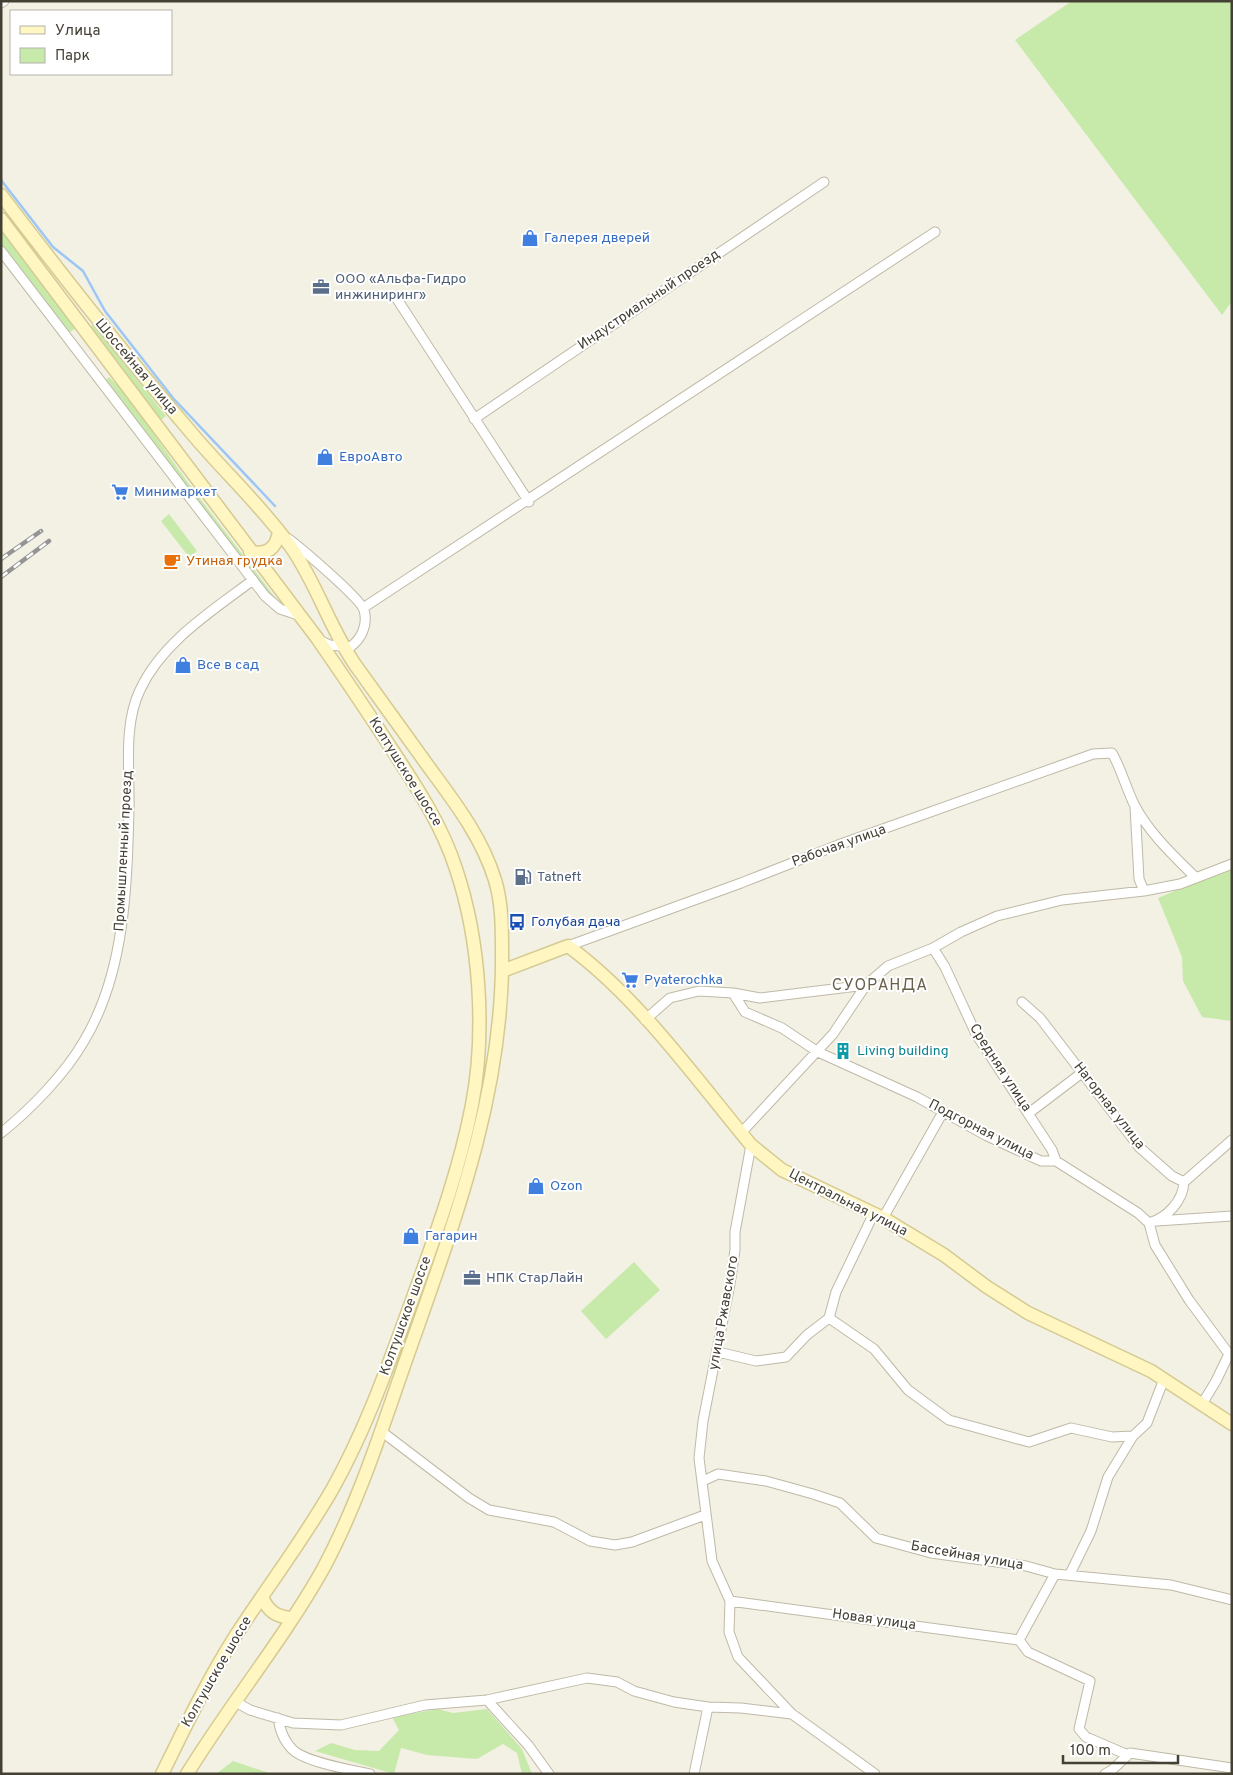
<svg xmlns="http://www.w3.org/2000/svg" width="1233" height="1775" font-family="Overpass,sans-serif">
<rect width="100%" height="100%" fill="#f3f0e4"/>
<!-- green -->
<path fill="#c7eaaa" d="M1072,1h160v300l-10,14 -207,-275z
M1,228l76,99 -8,6 -68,-89z
M93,325l73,91 -6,5 -70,-94z
M109,377l16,16 61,87 91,120 -8,-6 -163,-214z
M169,514l28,37 -8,6 -28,-36z
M1232,867v154l-30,-4 -19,-36 -1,-24 -24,-59z
M634,1262l26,28 -54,49 -25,-28z
M438,1709l15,4 34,-4 35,40 10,25h-10l-5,-21 -14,-9 -26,15 -50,-4 -26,-7 -7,26 -79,-23 16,-8 24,7 24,1 20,-21 -7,-13z
M233,1761l39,13h-56z"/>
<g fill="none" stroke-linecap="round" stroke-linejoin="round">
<!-- stream -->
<path stroke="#9cc7f4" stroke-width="2.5" d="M1,180l52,67 30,24 22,40 68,87 102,108"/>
<!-- street casing -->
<g stroke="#bfb9a6" stroke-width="11">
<path id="street" d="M1,3l3,-2
M1,251l264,345 15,13 18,6
M397,299l132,203
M474,419l350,-237
M289,539c13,10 71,59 75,71 4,14 -2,29 -14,37l-20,-2 -11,-5
M363,608l572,-376
M1135,807l4,72 5,12
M568,946l173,-63 97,-38 255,-91 19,-1c10,17 14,36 23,53 15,28 39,50 61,72
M933,948l12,19 31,67 76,116 4,11
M733,993l12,19 37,16 36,24 99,45 70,39 54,25h15l82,52 11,10 6,22 34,55 40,54 -13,27 -14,23
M1022,1002l18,16 99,129 33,29 12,6c-1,19 -17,36 -35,41
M645,1020l25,-22 29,-7 34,2 27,5 106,-13 22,-19 45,-18 28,-16 36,-16 65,-16 82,-9 36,-7 52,-20
M1029,1113l54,-41
M1,1133c30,-24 64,-59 83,-92 41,-68 43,-155 45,-232 1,-38 -6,-84 11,-119 22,-48 72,-79 113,-110
M741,1133l92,-99 33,-49
M751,1145l-16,87v18l-5,34 -27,137 -4,37 13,103 18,40 -1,31 9,25 54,57 83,60
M1184,1182l48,-42
M883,1218l60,-106
M1157,1221l75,-5
M829,1318l45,31 34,41 41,30 80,22 42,-14 41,9 21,-1 14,-13 17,-44
M718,1352l38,9 30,-4 21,-22 22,-17 7,-26 38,-79
M381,1431l88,67 20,12 65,12 36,19 25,4 17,-3 73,-27
M703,1481l15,-7 48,7 47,13 27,9 36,35 55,15 95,13 29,8 116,11 61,15
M1055,1574l-36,66 9,12 62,29 -11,48 7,8 42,18
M1070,1574l21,-43 17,-54 25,-41
M730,1601l289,39
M487,1700l41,45 21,29
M234,1701l16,9 43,13 48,2 84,-20 62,-5 100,-22 30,4 17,9 40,11 34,5 33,1 51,6
M278,1718c2,12 5,22 14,31 12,13 60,21 78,25
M694,1774l14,-67
M1105,1774l7,-4 18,-17 102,15"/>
</g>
<!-- secondary casing -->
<g stroke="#d5ca91" stroke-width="15">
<path id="secondary" d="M1,195c61,80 123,159 188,235 33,40 72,75 102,117 26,37 39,82 65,119 25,35 50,69 75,104 25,34 51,68 64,110 7,23 7,47 7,72 2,141 -49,274 -95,405 -25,71 -48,145 -84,212 -40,71 -93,135 -136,205
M1,219l316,419c25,36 50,73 74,110 25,38 51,77 65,121 24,71 30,163 16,236 -13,68 -38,134 -61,198 -23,63 -45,126 -78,185 -29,51 -65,98 -97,147 -28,44 -51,92 -74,139
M250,552c17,3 26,-3 29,-20
M502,971l66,-25c70,51 128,133 183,199l31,25 101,48 61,37 43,32 41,26 123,58 81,53
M262,1597c6,14 14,20 30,21"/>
</g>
<!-- street -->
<use href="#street" stroke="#fff" stroke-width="9"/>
<!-- secondary -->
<use href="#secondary" stroke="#fff6c2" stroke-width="12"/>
<!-- rail casing -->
<g stroke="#949494" stroke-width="4.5">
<path id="rail" d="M1,559l40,-28
M1,577l48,-36"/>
</g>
<!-- rail -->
<use href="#rail" stroke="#fff" stroke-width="2.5" stroke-dasharray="8" stroke-linecap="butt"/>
</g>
<!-- icons -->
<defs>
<g id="shop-bare" transform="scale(1.35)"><path d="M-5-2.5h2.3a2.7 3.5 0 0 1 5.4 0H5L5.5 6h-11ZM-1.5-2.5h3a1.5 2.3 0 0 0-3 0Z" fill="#3f7fe0" stroke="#fff" stroke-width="2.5" paint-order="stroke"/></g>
<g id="office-bare" transform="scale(1.35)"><path d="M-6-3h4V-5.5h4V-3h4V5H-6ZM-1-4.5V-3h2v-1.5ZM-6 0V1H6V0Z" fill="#5c6f8a" stroke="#fff" stroke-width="2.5" paint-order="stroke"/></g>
<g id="supermarket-bare" transform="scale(1.35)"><path d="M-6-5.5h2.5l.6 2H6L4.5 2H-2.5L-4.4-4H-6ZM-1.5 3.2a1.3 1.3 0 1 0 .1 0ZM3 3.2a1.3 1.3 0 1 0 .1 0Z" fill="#3f7fe0" stroke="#fff" stroke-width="2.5" paint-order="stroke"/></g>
<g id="cafe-bare" transform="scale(1.35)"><path d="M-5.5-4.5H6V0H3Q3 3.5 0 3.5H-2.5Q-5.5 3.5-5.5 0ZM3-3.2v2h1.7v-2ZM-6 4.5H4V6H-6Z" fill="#e8710a" stroke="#fff" stroke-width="2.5" paint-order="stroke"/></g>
<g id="fuel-bare" transform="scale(1.35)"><path d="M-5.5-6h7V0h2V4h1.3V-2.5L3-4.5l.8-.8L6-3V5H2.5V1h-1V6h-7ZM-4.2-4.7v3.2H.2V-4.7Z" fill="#5c6f8a" stroke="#fff" stroke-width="2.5" paint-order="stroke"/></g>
<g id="bus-bare" transform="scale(1.35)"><path d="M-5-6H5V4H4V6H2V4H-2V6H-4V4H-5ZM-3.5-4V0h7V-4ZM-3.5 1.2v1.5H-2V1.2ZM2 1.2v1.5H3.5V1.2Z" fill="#1a4fb4" stroke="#fff" stroke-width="2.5" paint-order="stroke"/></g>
<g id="building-bare" transform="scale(1.35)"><path d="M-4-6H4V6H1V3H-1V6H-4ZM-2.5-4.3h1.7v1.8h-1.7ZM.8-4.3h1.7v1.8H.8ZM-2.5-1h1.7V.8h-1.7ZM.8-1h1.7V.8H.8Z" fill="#0f9aa8" stroke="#fff" stroke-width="2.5" paint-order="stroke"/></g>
</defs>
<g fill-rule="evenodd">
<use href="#shop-bare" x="530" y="238"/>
<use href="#office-bare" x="321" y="287"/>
<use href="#shop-bare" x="325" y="457"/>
<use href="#supermarket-bare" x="120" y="492"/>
<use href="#cafe-bare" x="172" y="561"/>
<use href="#shop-bare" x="183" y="665"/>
<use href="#fuel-bare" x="523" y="877"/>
<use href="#bus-bare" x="517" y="922"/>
<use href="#supermarket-bare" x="630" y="980"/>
<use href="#building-bare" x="843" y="1051"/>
<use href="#shop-bare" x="536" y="1186"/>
<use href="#shop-bare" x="411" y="1236"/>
<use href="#office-bare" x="472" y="1278"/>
</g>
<g text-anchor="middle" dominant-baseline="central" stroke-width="4" stroke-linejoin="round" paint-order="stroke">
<!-- shop labels -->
<g font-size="14" fill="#366cbe" stroke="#fff" text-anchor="start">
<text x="544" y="238">Галерея дверей</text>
<text x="339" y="457">ЕвроАвто</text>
<text x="134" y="492">Минимаркет</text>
<text x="197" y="665">Все в сад</text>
<text x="644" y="980">Pyaterochka</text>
<text x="550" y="1186">Ozon</text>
<text x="425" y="1236">Гагарин</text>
</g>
<!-- service labels -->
<g font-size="14" fill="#4e5e75" stroke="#fff" text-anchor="start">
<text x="335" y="279">ООО «Альфа-Гидро<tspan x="335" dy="16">инжиниринг»</tspan></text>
<text x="537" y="877">Tatneft</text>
<text x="486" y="1278">НПК СтарЛайн</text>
</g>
<!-- street labels -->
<g font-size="14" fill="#454034" stroke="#fff">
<text transform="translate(649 300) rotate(-34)">Индустриальный проезд</text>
<text transform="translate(136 367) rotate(50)">Шоссейная улица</text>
<text transform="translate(405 772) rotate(58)">Колтушское шоссе</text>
<text transform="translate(839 846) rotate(-20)">Рабочая улица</text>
<text transform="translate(124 851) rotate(-87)">Промышленный проезд</text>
<text transform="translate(1000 1068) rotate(57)">Средняя улица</text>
<text transform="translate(1109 1106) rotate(52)">Нагорная улица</text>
<text transform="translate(981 1130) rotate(27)">Подгорная улица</text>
<text transform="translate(848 1203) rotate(27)">Центральная улица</text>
<text transform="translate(724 1313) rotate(-80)">улица Ржавского</text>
<text transform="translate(406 1316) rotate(-70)">Колтушское шоссе</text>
<text transform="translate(967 1556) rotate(10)">Бассейная улица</text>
<text transform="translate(874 1620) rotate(8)">Новая улица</text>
<text transform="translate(217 1672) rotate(-60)">Колтушское шоссе</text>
</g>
<!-- food labels -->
<g font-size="14" fill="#c56008" stroke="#fff" text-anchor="start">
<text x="186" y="561">Утиная грудка</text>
</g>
<!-- transit labels -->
<g font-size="14" fill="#164399" stroke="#fff" text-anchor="start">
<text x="531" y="922">Голубая дача</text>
</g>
<!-- culture labels -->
<g font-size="14" fill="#0d838f" stroke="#fff" text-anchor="start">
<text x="857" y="1051">Living building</text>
</g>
<!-- quarter labels -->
<g font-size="16" letter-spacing="1" fill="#69604a" stroke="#fff">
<text x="880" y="986">СУОРАНДА</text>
</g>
</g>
<!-- border -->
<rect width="1233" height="1775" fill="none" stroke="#454034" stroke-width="5"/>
<!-- legend -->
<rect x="10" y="10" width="162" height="65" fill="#ffffff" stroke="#b5b3ae"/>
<rect x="20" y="26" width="25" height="8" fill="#fff6c2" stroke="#b5b3ae"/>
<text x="55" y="35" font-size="15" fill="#454034">Улица</text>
<rect x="20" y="48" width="25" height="15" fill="#c7eaaa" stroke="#b5b3ae"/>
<text x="55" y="60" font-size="15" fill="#454034">Парк</text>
<!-- scale -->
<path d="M1063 1755v8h115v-8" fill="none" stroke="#454034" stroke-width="2.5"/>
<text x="1070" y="1755" font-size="15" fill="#454034" stroke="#ffffff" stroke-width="4" paint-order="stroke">100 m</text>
</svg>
